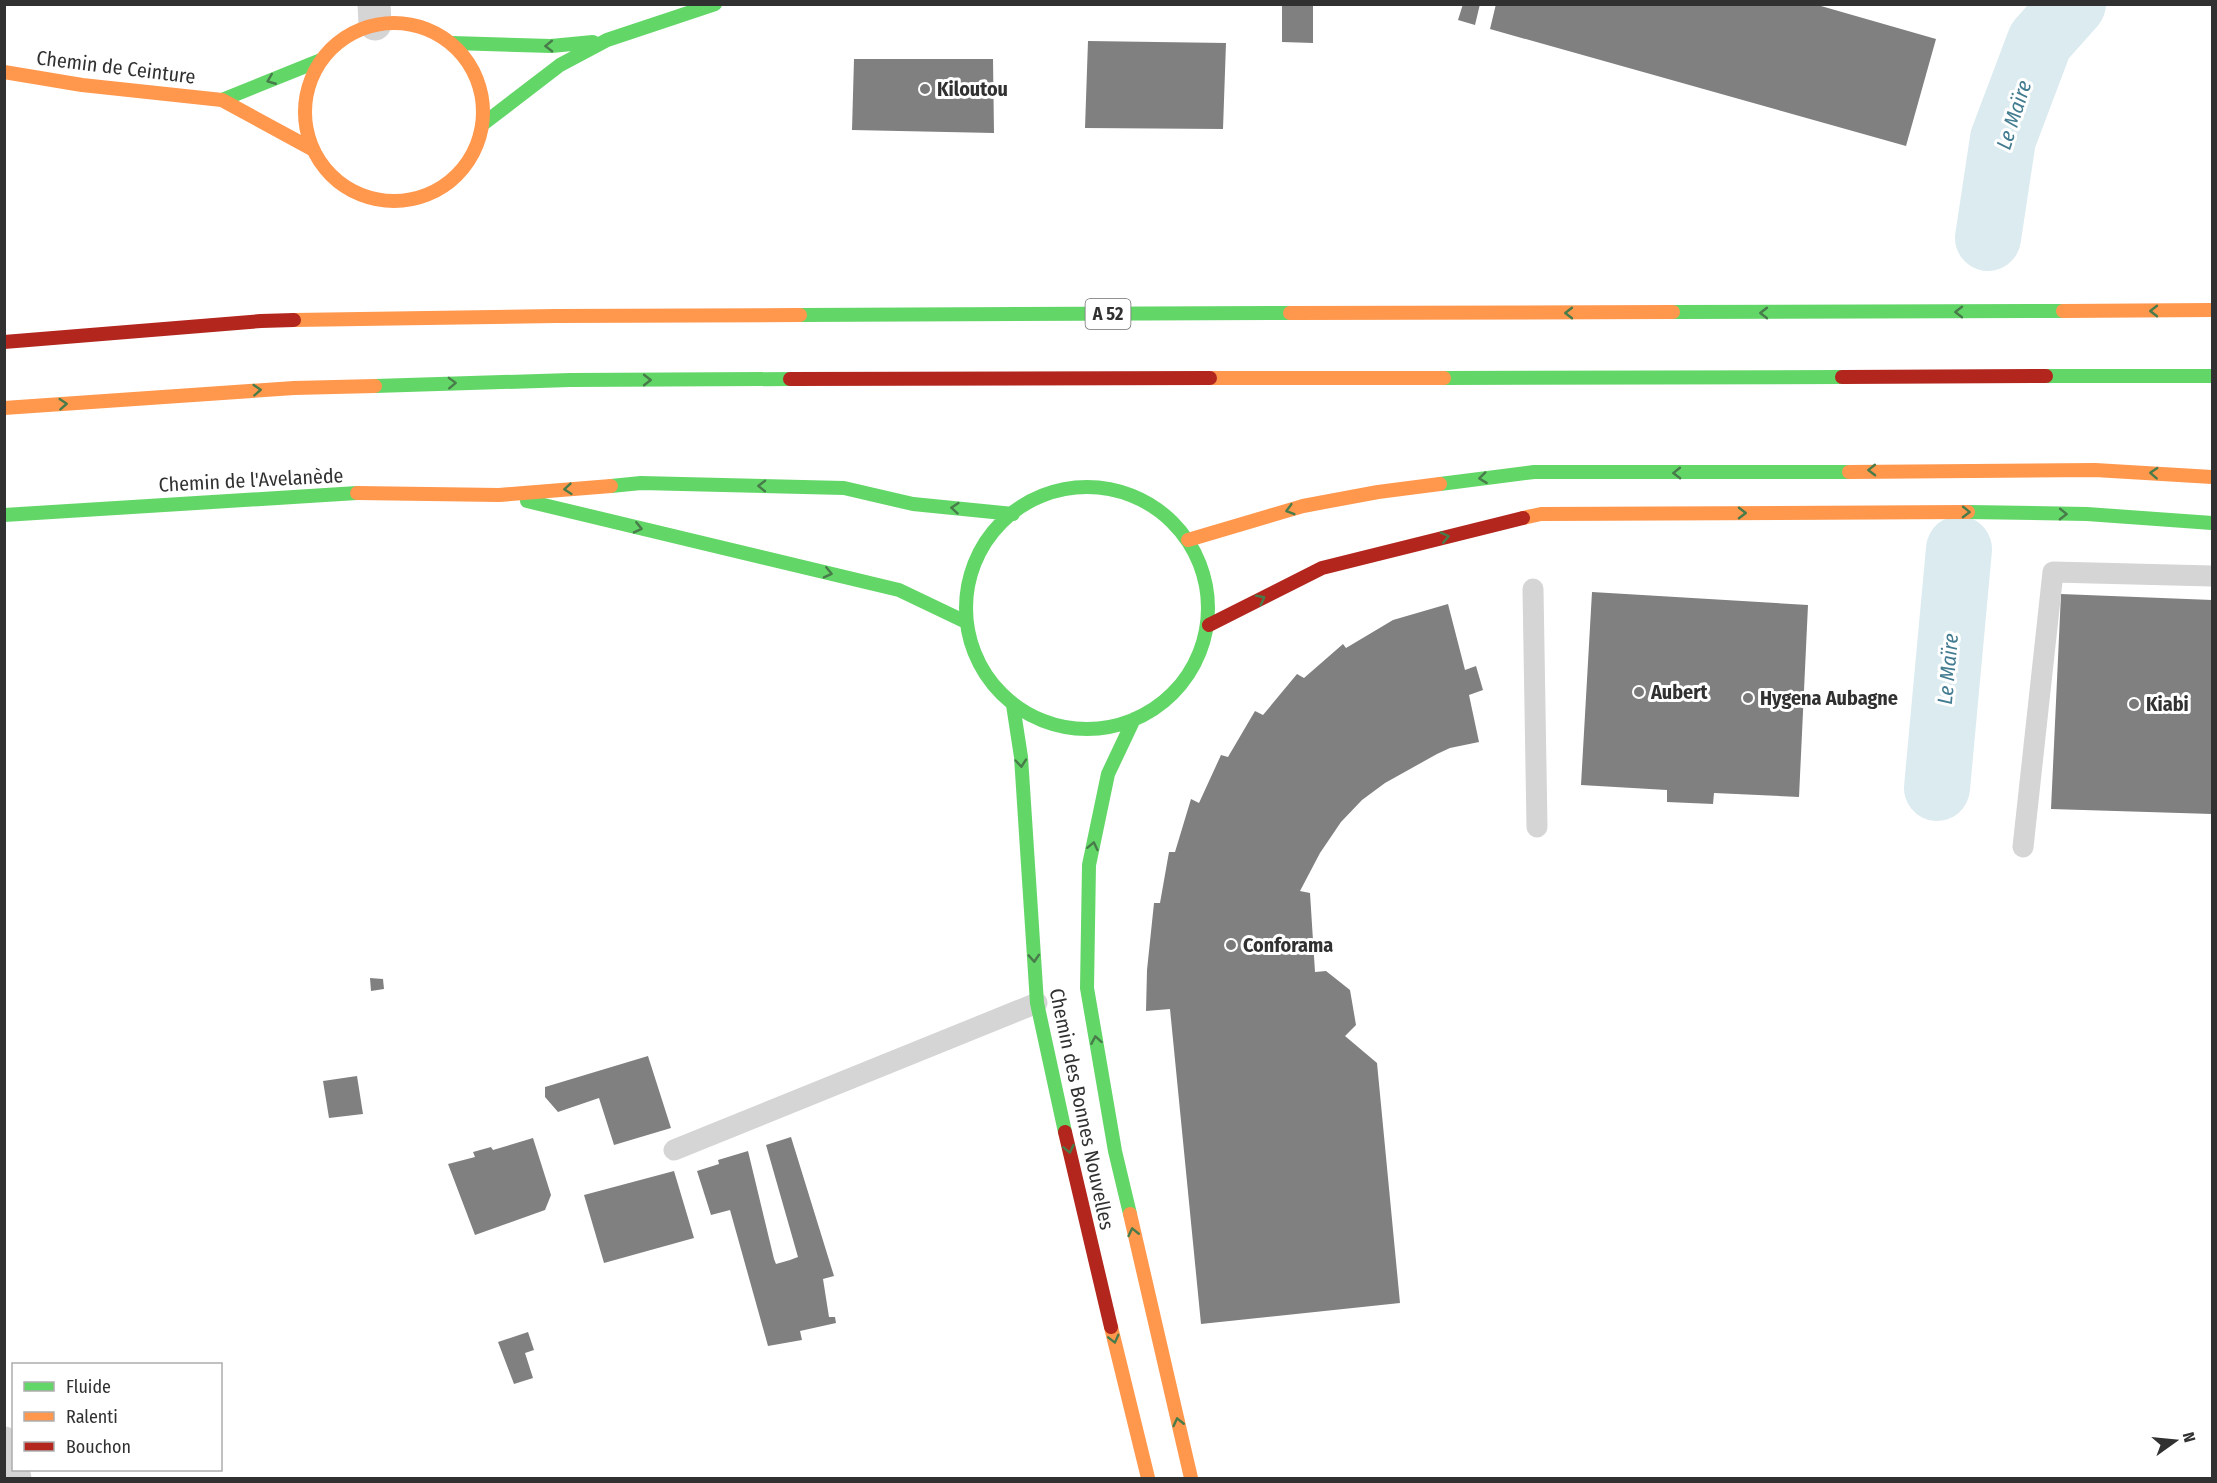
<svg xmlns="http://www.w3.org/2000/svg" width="2217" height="1483" font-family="'Fira Sans Condensed',sans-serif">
<rect width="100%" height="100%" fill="#fff"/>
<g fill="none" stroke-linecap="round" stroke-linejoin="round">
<!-- river -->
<path stroke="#dbebf0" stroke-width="66" d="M1988,238l15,-99 37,-98 33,-37
M1937,788l22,-239"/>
</g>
<!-- building -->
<path fill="#808080" d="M1282,4h31v39l-31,-1z
M1463,4h17l-5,21 -17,-5z
M1496,4h318l122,35 -30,107 -416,-117z
M1088,41l138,2 -3,86 -138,-1z
M854,59h139l1,74 -142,-3z
M1592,592l216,13 -9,192 -85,-4 -1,11 -46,-2v-12l-86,-5z
M2061,594l151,6v214l-161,-5z
M1448,604l17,66 11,-4 7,24 -14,5 10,47 -29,6 -13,6 -52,29 -23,17 -21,22 -21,31 -20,38 10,2 5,79 11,-1 24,19 6,35 -11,11 32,27 23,240 -199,21 -31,-315 -24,2 1,-41 7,-67h6l9,-51h6l16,-53 8,4 22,-48 7,2 27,-46 8,4 34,-41 7,4 39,-34 3,4 47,-28z
M370,978l13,1 1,10 -13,2z
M648,1056l23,72 -57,17 -15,-47 -41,14 -13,-15v-10z
M357,1076l6,38 -34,4 -6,-37z
M791,1137l43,139 -11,3 6,38h6l1,6 -36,8 2,9 -34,6 -38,-136 -19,5 -14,-44 22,-7 -1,-4 30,-9 26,108 2,5 14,-4 8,-3 -32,-112z
M533,1138l18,57 -6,15 -70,25 -27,-71 27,-7 -2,-5 18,-5 2,3z
M674,1171l20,67 -90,25 -20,-68z
M528,1332l6,18 -9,3 8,25 -19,6 -16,-42z"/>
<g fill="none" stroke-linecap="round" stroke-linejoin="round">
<!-- lane -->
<path stroke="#d5d5d5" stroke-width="21" d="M1533,589l4,238
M2023,847l30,-275 159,4
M674,1150l363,-147"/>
<!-- street -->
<path stroke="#d5d5d5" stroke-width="33" d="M374,4l1,20
M4,1443l11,35"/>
<!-- fast -->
<path stroke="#63d668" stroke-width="14" d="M452,43l99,3 42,-4
M222,100l99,-40
M483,124l77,-59 47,-25 108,-36
M1673,312l390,-1
M800,315l490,-2
M2046,376h166
M1444,378l398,-1
M375,386l195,-6 220,-1
M1440,484l94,-12h315
M611,486l30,-3 203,5 69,16 100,10
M966 608a121 121 0 1 1 242 0a121 121 0 1 1-242 0Z
M527,501l372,89 67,32
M1968,512l119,2 125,9
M4,515l353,-22
M1013,705l8,52 16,246 28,129
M1130,1214l-15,-63 -28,-163 2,-123 19,-91 26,-55"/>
<!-- slow -->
<path stroke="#ff974d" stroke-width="14" d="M305 112a89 89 0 1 1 178 0a89 89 0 1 1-178 0Z
M4,72l78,13 140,15 90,49
M2063,311l149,-1
M1290,313l383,-1
M294,320l262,-4 244,-1
M1210,378h234
M4,408l290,-20 81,-2
M1849,472l246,-2 117,7
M357,493l142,2 112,-9
M1523,518l18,-4 427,-2
M1188,540l115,-34 75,-14 62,-8
M1130,1214l61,264
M1111,1327l37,151"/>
<!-- jam -->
<path stroke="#b3261e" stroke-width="14" d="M4,342l257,-21 33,-1
M1842,377l204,-1
M790,379l420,-1
M1209,625l113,-57 201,-50
M1065,1132l46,195"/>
</g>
<!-- one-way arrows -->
<defs><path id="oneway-chevron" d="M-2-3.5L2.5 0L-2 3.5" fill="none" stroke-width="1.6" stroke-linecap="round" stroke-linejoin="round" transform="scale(1.5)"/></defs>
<g stroke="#487b4a">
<use href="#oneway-chevron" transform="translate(549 46) rotate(179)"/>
<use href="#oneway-chevron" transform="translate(271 80) rotate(158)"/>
<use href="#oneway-chevron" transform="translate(2154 311) rotate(180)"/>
<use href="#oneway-chevron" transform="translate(1959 312) rotate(180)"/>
<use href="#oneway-chevron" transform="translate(1569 313) rotate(180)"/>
<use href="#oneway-chevron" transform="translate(1764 313) rotate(180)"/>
<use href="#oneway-chevron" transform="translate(647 380)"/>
<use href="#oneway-chevron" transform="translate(452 383) rotate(-2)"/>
<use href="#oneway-chevron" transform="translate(257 390) rotate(-4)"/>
<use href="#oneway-chevron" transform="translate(63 404) rotate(-4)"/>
<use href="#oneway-chevron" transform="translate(1872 470) rotate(179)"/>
<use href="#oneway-chevron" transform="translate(1677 473) rotate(179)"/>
<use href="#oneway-chevron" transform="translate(2154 473) rotate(-177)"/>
<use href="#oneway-chevron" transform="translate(1483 478) rotate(173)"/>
<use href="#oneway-chevron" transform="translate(762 486) rotate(-179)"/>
<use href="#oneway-chevron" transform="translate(568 489) rotate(175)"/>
<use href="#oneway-chevron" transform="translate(955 508) rotate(-175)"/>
<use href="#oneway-chevron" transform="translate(1290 510) rotate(164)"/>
<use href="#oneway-chevron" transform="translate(1966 512) rotate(1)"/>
<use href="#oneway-chevron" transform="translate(1742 513)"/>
<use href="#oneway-chevron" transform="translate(2063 514) rotate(1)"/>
<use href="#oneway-chevron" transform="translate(638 528) rotate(13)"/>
<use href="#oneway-chevron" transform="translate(1445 537) rotate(-13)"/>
<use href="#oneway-chevron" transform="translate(828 573) rotate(13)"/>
<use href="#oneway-chevron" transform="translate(1261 599) rotate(-27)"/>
<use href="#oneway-chevron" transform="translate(1021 763) rotate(85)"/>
<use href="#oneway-chevron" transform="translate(1093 846) rotate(-78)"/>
<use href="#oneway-chevron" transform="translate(1034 958) rotate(86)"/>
<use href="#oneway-chevron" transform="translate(1096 1040) rotate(-100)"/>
<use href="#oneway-chevron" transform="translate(1069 1149) rotate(78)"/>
<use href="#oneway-chevron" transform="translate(1133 1232) rotate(-103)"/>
<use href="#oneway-chevron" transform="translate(1114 1339) rotate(76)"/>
<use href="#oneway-chevron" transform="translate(1178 1422) rotate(-103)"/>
</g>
<!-- markers -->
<g fill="#797979" stroke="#fff" stroke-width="2">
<circle cx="925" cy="89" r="6"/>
<circle cx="1639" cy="692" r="6"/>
<circle cx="1748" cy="698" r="6"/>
<circle cx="2134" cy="704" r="6"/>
<circle cx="1231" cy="945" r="6"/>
</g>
<g text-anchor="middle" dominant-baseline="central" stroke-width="6" stroke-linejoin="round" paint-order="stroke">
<!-- shield labels -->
<rect fill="#fff" stroke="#6f6f6f" stroke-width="1.5" x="1085.5" y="299" width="45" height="30" rx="4.5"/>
<g font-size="18" font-weight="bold" fill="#313131">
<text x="1108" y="314">A 52</text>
</g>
<!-- street labels -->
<g font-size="20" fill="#313131" stroke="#fff">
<text transform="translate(116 67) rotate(7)">Chemin de Ceinture</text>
<text transform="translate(251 480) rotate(-3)">Chemin de l'Avelanède</text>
<text transform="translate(1082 1109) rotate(78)">Chemin des Bonnes Nouvelles</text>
</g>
<!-- poi labels -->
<g font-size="20" font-weight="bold" fill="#313131" stroke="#fff" text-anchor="start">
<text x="937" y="89">Kiloutou</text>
<text x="1651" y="692">Aubert</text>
<text x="1760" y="698">Hygena Aubagne</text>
<text x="2146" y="704">Kiabi</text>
<text x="1243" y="945">Conforama</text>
</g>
<!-- water labels -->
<g font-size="21" font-style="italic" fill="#437c90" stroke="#fff">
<text transform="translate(2014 115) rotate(-72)">Le Maïre</text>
<text transform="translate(1948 669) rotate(-85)">Le Maïre</text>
</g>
</g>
<!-- border -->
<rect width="2217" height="1483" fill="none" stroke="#313131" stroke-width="12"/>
<!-- legend -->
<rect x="12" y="1363" width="210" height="108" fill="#ffffff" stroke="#adadad" stroke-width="1.5"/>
<rect x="24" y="1382" width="30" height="9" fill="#63d668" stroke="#adadad" stroke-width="1.5"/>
<text x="66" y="1393" font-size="18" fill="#313131">Fluide</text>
<rect x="24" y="1412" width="30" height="9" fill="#ff974d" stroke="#adadad" stroke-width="1.5"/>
<text x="66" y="1423" font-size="18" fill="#313131">Ralenti</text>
<rect x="24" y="1442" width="30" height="9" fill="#b3261e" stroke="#adadad" stroke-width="1.5"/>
<text x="66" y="1453" font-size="18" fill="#313131">Bouchon</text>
<!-- north arrow -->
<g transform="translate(2175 1441) rotate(75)" stroke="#ffffff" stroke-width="4.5" paint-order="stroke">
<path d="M0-4.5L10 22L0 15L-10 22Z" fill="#313131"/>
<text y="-9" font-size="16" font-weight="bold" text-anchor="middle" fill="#313131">N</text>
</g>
</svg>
